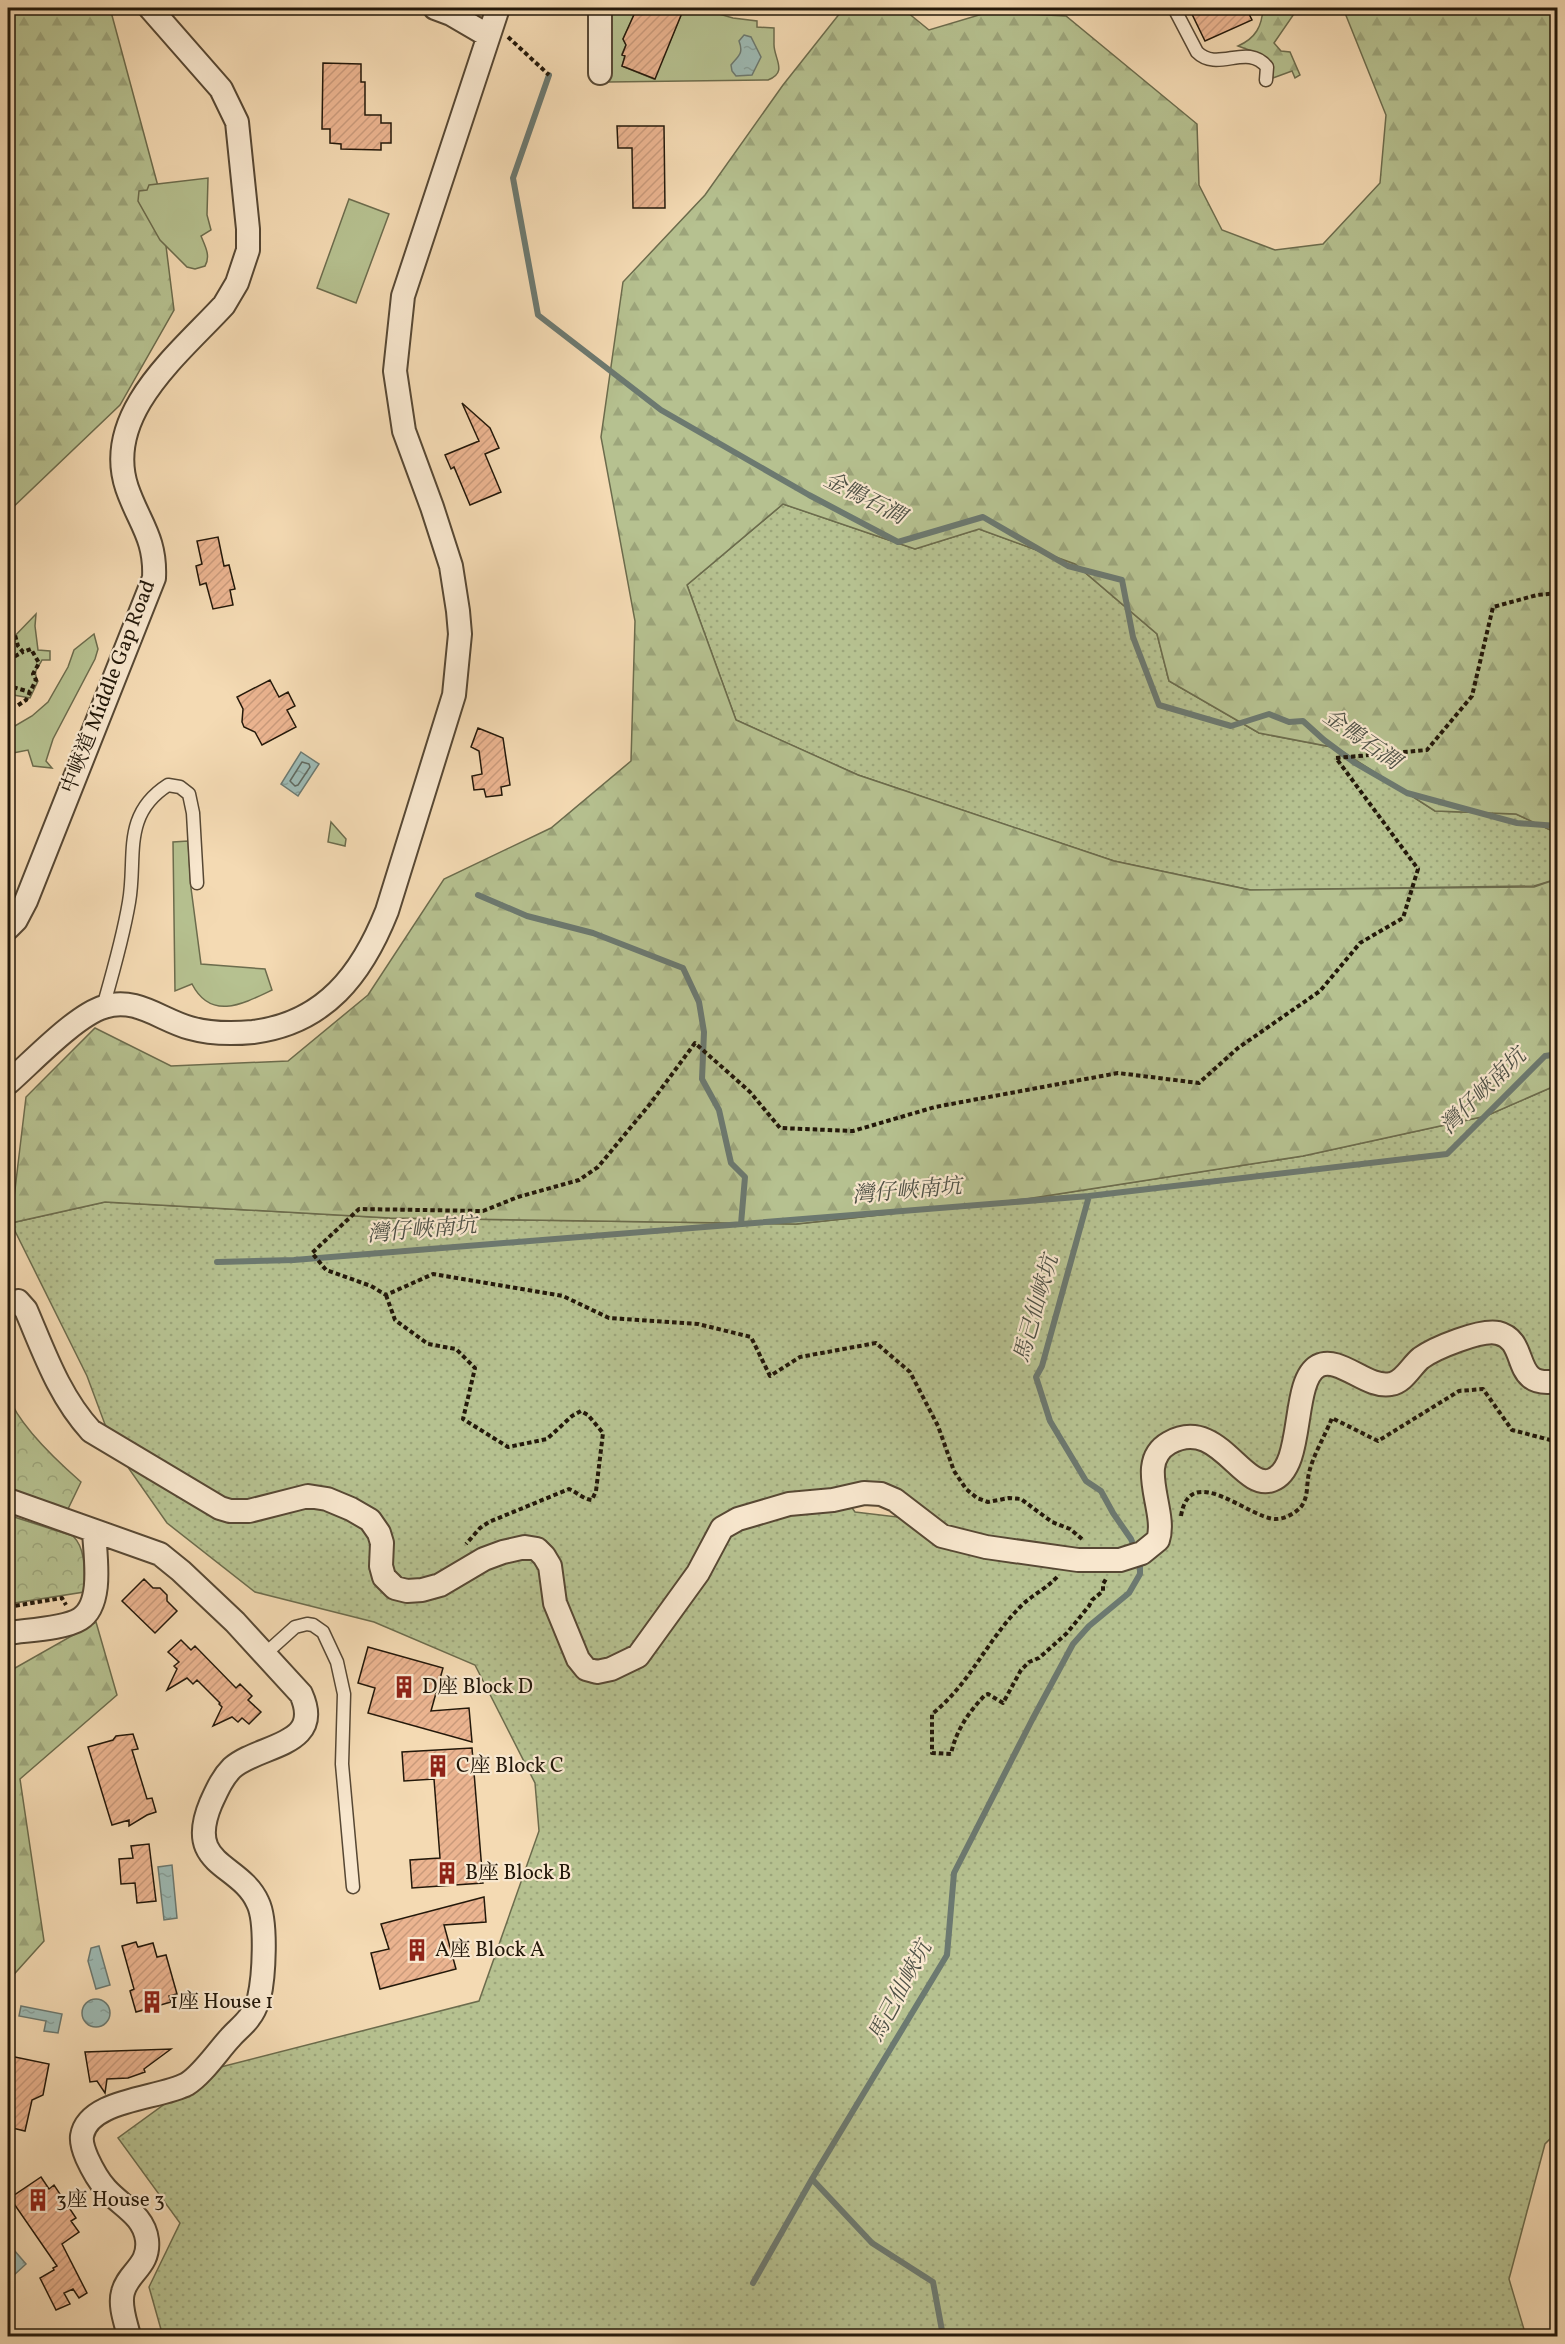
<svg xmlns="http://www.w3.org/2000/svg" width="1565" height="2344" font-family="Vollkorn,'Noto Serif TC',serif">
<defs>
<pattern id="grass-dots" width="8" height="8" patternUnits="userSpaceOnUse" patternTransform="scale(1.5)"><rect width="8" height="8" fill="#b6c190"/><path d="M2 2h.1M6 6h.1" fill="none" stroke="#9ca57b" stroke-width="1.8" stroke-linecap="round"/></pattern>
<pattern id="forest-firs" width="22" height="20" patternUnits="userSpaceOnUse" patternTransform="scale(1.5)"><rect width="22" height="20" fill="#b6c190"/><path d="M5 1l3.5 6h-7zM16 11l3.5 6h-7z" fill="#9ca57b"/></pattern>
<pattern id="park-crowns" width="20" height="18" patternUnits="userSpaceOnUse" patternTransform="scale(1.5)"><rect width="20" height="18" fill="#b6c190"/><path d="M2 6a3 3 0 1 1 6 0M12 15a3 3 0 1 1 6 0" fill="none" stroke="#9ca57b"/></pattern>
<pattern id="water-ripples" width="26" height="14" patternUnits="userSpaceOnUse" patternTransform="scale(1.5)"><rect width="26" height="14" fill="#9dbab4"/><path d="M2 4q2-2 4 0t4 0M15 11q2-2 4 0t4 0" fill="none" stroke="#879f99"/></pattern>
<pattern id="building-hatch" width="6" height="6" patternUnits="userSpaceOnUse" patternTransform="scale(1.5)"><rect width="6" height="6" fill="#ebb490"/><path d="M-1 1l2-2M0 6l6-6M5 7l2-2" fill="none" stroke="#c99a7b"/></pattern>
</defs>
<rect width="100%" height="100%" fill="#f4dab3"/>
<filter id="stains"><feTurbulence type="fractalNoise" baseFrequency=".00333" numOctaves="4"/><feColorMatrix values="0 0 0 0 .2 0 0 0 0 .09 0 0 0 0 .02 0 0 0 .5 -.17"/></filter>
<radialGradient id="worn" r=".72"><stop offset=".6" stop-color="#630" stop-opacity="0"/><stop offset="1" stop-color="#630" stop-opacity=".3"/></radialGradient>
<!-- grass -->
<path fill="url(#grass-dots)" stroke="#6c6c4d" stroke-width="1.5" fill-rule="evenodd" d="M783,504l132,45 64,-20 96,35 82,70 12,47 90,52 78,15 98,63 81,3 41,19v46l-23,7 -283,4 -137,-29 -256,-86 -122,-55 -49,-135z
M1557,1085l1,1046 -13,13 -36,135 17,57h-1360l-4,-3 -13,-46 31,-64 -62,-85 95,-69 266,-68 60,-170 -4,-48 -60,-118 -101,-43 -119,-30 -88,-69 -54,-77 -26,-70 -76,-153 94,-21 285,16 407,6 229,-25 277,-43 183,-40zM847,1501l61,3 -11,13 -42,-5z"/>
<!-- forest -->
<path fill="url(#forest-firs)" stroke="#6c6c4d" stroke-width="1.5" d="M8,8h102l49,182 15,120 -54,95 -112,107z
M844,8h58l27,22 60,-18 77,4 131,108 2,61 23,45 53,20 48,-6 57,-61 6,-68 -43,-107h214v825l-41,-19 -81,-3 -98,-63 -78,-15 -90,-52 -12,-47 -82,-70 -96,-35 -64,20 -132,-45 -96,81 49,135 122,55 256,86 136,29 284,-3 23,-8v206l-71,31 -183,40 -277,43 -230,25 -406,-6 -285,-16 -94,21 15,-126 69,-69 76,38 117,-5 80,-66 76,-116 107,-51 80,-67 4,-140 -34,-184 22,-155 82,-87 78,-110z
M1263,8h24l7,6 -20,29 7,8 9,1 10,23 -5,3 -3,-7 -19,7c-5,-26 -12,-23 -35,-32 18,-8 24,-20 25,-38z
M96,1622l21,73 -97,84 24,162 -36,40v-309z"/>
<!-- park -->
<path fill="url(#park-crowns)" stroke="#6c6c4d" stroke-width="1.5" d="M8,1395c10,29 49,66 73,87l-15,31 -58,-21z
M8,1515l65,21c14,14 11,37 11,56l-76,12z"/>
<!-- garden -->
<path fill="#b6c190" stroke="#6c6c4d" stroke-width="1.5" d="M610,8h21l-1,3 5,2 -12,26 3,6 -4,9 3,2 -3,10 32,13 30,-71h21v2l28,8 24,3v6l17,1c0,5 0,10 0,15 -1,15 15,29 -6,37l-160,2z
M208,178l-1,37 4,15 -10,6c4,10 10,20 4,30l-10,3 -8,-2 -27,-27 -22,-39 1,-10 8,-1 2,-5z
M349,199l40,15 -33,89 -39,-15z
M36,614l-1,12 3,24 12,1v9h-8c-4,9 -10,10 -4,21l-8,17 -22,-4v-51z
M94,634l4,15 -3,10 -42,80 -7,22 6,7 -19,-2 -5,-16 -15,3 -5,3v-26l24,-14 16,-14 20,-35 6,-17z
M331,822l15,17 -1,7 -17,-4z
M188,841l3,47 10,76 64,5 7,21c-29,14 -61,31 -80,-6l-17,7 -2,-149z"/>
<!-- water -->
<path fill="url(#water-ripples)" stroke="#6c7970" stroke-width="1.5" d="M744,35l7,2 10,20 -9,18 -16,1 -4,-5 -1,-6c7,-9 13,-11 8,-24z
M301,752l18,12 -21,32 -17,-12z
M172,1865l5,53 -13,2 -6,-53z
M99,1946l11,39 -14,4 -8,-28 3,-13z
M82 2013a14 14 0 1 1 28 0a14 14 0 1 1-28 0Z
M21,2006l41,8 -4,19 -14,-2 2,-10 -27,-5z
M8,2243l18,21 -13,12 -5,-6z"/>
<g fill="none" stroke-linecap="round" stroke-linejoin="round">
<!-- shore -->
<path stroke="#60695f" stroke-width="1.5" d="M302,762l7,2 1,3 -12,18 -3,1 -5,-5z"/>
<!-- stream -->
<path stroke="#6c7970" stroke-width="6" d="M136,8l2,1
M549,75l-36,103 25,137 123,95 148,85 89,47 85,-25 85,49 54,14 11,57 26,68 72,21 38,-12 20,8 14,-1 21,19 31,23 52,30 110,30 41,3
M478,895l49,21 66,17 90,35 16,34 5,30 -2,47 17,31 12,53 14,14 -4,47
M1089,1196l-47,170 -6,11 14,44 36,60 15,10 12,22 18,26 4,10
M217,1262l77,-2 795,-64 358,-42 98,-98 13,-2
M812,2179l60,64 61,39 10,54
M753,2283l59,-104 135,-224 7,-82 78,-153 41,-76 16,-18 40,-33 11,-19v-14"/>
</g>
<!-- building -->
<path fill="url(#building-hatch)" stroke="#23180a" stroke-width="1.5" d="M637,8h47l-29,71 -33,-13 3,-10 -3,-1 4,-10 -3,-6z
M1189,8h57l6,12 -47,21z
M323,63l38,1v18h4v33h16v8h10v20h-10v7l-40,-1v-5l-11,-1v-14h-8z
M617,126h47l1,82h-32l-1,-60h-14z
M462,403l28,25 9,20 -14,6 16,38 -31,13 -16,-38 -3,2 -6,-14 34,-14z
M218,537l6,29 5,-1 6,24 -5,1 3,15 -20,4 -7,-26 -6,2 -4,-19 6,-2 -5,-23z
M270,680l9,17 9,-5 7,14 -8,4 9,17 -34,18 -7,-13 -11,-5 -2,-5 1,-13 -6,-12z
M478,728l25,10 7,47 -9,2 1,8 -16,2 -2,-8 -10,1 -2,-14 10,-2 -3,-23 -8,-4z
M144,1579l9,9h7l7,7v6l10,10 -22,22 -33,-32z
M181,1640l10,10 4,-4 41,42 4,-4 12,12 -4,4 13,12 -12,12 -7,-6 -4,4 -6,-5 -19,9 9,-19 -3,-3 1,-1 -23,-23 -4,4 -6,-6 -20,12 10,-21 -3,-3 5,-4 -11,-10z
M368,1647l75,21 -12,43 38,-3 3,34 -104,-29 7,-25 -17,-5z
M133,1734l5,15 -6,1 15,49 5,-1 4,14 -9,3 -18,11v-6l-17,5 -24,-78 25,-7 3,-4z
M472,1748l11,135 -71,5 -2,-28 30,-2 -6,-79 -30,2 -2,-29z
M149,1844l7,57 -19,2 -2,-20 -14,1 -2,-25 14,-1 -2,-12z
M484,1897l2,25 -42,3 12,44 -76,20 -9,-36 18,-4 -8,-25z
M136,1942l2,5 15,-4 4,14 9,-2 11,39 -8,2 2,6 -35,10 -6,-21 4,-2 -12,-43z
M171,2049l-27,20 1,3 -17,6 -21,1 -2,14 -8,-12 -7,1 -5,-30z
M10,2056l39,8 -6,31 -11,5 -7,31 -17,-4v-59z
M41,2177l8,12 5,-4 22,33 -5,3 8,11 -17,12 25,49 -8,5 -6,-9 -9,4 6,11 -14,6 -16,-32 14,-8 -1,-2 4,-2 -47,-68z"/>
<g fill="none" stroke-linecap="round" stroke-linejoin="round">
<!-- lane casing -->
<g stroke="#574834" stroke-width="15">
<path id="lane" d="M1174,8l23,44c21,21 50,-10 70,15l-1,13
M103,1007c10,-35 20,-69 26,-105 8,-45 -8,-87 39,-117l12,2 9,7 4,19 4,70
M265,1654l30,-27 12,-3 6,1 10,7 14,30 7,32 -2,70 11,123"/>
</g>
<!-- street casing -->
<g stroke="#574834" stroke-width="26">
<path id="street" d="M435,8l16,6 36,21
M600,73v-65
M8,928l8,-8 10,-19 128,-323c2,-40 -15,-55 -27,-90 -25,-74 53,-135 97,-183l13,-22 11,-33v-21l-11,-107 -16,-33 -71,-81
M8,1083c23,-20 68,-68 96,-76 31,-11 57,13 86,21 21,6 42,6 63,4 72,-9 109,-58 134,-121l67,-216 6,-61 -2,-23 -7,-45 -19,-59 -28,-76 -9,-60 8,-75 95,-288
M18,1301l8,9c18,42 33,86 65,121l129,77 10,3h19l59,-15 19,3 24,10 19,11 9,13 3,10 -1,23 3,11 11,11 12,3 15,-1 18,-5 44,-26 19,-7 22,-5 12,2 7,7 6,10 5,37 23,56 8,10 11,3 14,-3 27,-13 60,-83 24,-45 16,-9 51,-15 44,-4 31,-7 17,1 14,6 47,36 44,11 92,13h42l22,-7 16,-13c10,-29 -24,-77 11,-97 49,-28 73,49 103,37 34,-13 18,-98 46,-114 22,-11 48,23 73,18 13,-2 20,-18 30,-26 14,-10 60,-29 77,-25 33,8 11,57 60,48
M8,1500l152,54 21,17 54,51 66,72c24,53 -42,50 -69,74 -10,10 -15,22 -21,35 -27,64 29,59 47,100 9,19 6,74 1,95 -2,6 -6,15 -10,20 -5,7 -13,13 -19,20 -12,13 -28,37 -43,46 -28,15 -99,15 -105,52 -1,7 2,15 5,22 5,11 11,22 19,31 15,17 38,26 41,51 3,26 -19,32 -24,52 -4,14 3,31 6,44
M8,1633c19,-3 56,-4 72,-14 24,-15 15,-64 14,-88"/>
</g>
<!-- path -->
<path stroke="#23180a" stroke-width="4" stroke-dasharray="4.5 3" stroke-linecap="butt" d="M508,37l41,38
M8,551l2,2 -2,11
M8,635h7l3,11 5,6 8,-3 8,14 -6,11 3,6 -10,20 -9,6
M8,660l15,-8
M8,683l1,3 21,6
M1336,758l91,-8 45,-54 21,-89 44,-12 21,-2
M386,1295l9,25 33,24 28,5 19,19 -12,51 45,28 39,-8 25,-23 9,-5 7,4 15,18 -7,58 -4,9c-9,-1 -14,-7 -23,-11l-80,33 -9,6 -14,16
M1181,1516c9,-56 68,3 95,3 8,0 18,-5 24,-11 9,-10 6,-23 9,-35 4,-18 16,-37 23,-55l46,23 81,-50 24,-2 29,41 46,12
M8,1531l2,-9
M1082,1539l-12,-10 -18,-7 -31,-23 -12,-1 -21,4 -11,-4 -11,-9 -12,-18 -16,-45 -28,-54 -34,-29 -76,14 -30,19 -19,-39 -53,-13 -89,-6 -46,-22 -130,-22 -47,21 -15,-9 -45,-16 -14,-17 47,-44 124,2 35,-14 61,-17 19,-13 52,-63 45,-61 55,49 30,36 73,3 82,-24 183,-34 81,10 39,-35 82,-57 40,-48 43,-25 15,-49 -82,-111
M1057,1577c-11,12 -25,18 -36,29 -34,34 -51,78 -89,108v39l19,1c5,-24 18,-42 34,-59l3,-1 15,9 18,-33 8,-8 10,-4 28,-25 22,-27 3,-6 11,-9v-7l3,-5
M8,1607l54,-9 4,7"/>
<!-- lane -->
<use href="#lane" stroke="#f8e7ce" stroke-width="12"/>
<!-- street -->
<use href="#street" stroke="#f8e7ce" stroke-width="22"/>
</g>
<!-- icons -->
<defs>
<g id="building-bare" transform="scale(1.8)"><path d="M-4-6H4V6H1V3H-1V6H-4ZM-2.5-4.3h1.7v1.8h-1.7ZM.8-4.3h1.7v1.8H.8ZM-2.5-1h1.7V.8h-1.7ZM.8-1h1.7V.8H.8Z" fill="#8f2418" stroke="#f8e7ce" stroke-width="2.5" paint-order="stroke"/></g>
</defs>
<g fill-rule="evenodd">
<use href="#building-bare" x="404" y="1687"/>
<use href="#building-bare" x="438" y="1766"/>
<use href="#building-bare" x="447" y="1873"/>
<use href="#building-bare" x="417" y="1950"/>
<use href="#building-bare" x="152" y="2002"/>
<use href="#building-bare" x="38" y="2200"/>
</g>
<g text-anchor="middle" dominant-baseline="central" stroke-width="4.5" stroke-linejoin="round" paint-order="stroke">
<!-- street labels -->
<g font-size="21" fill="#23180a" stroke="#f8e7ce">
<text transform="translate(109 687) rotate(-69)">中峽道 Middle Gap Road</text>
</g>
<!-- poi labels -->
<g font-size="21" fill="#23180a" stroke="#f8e7ce" text-anchor="start">
<text x="422" y="1687">D座 Block D</text>
<text x="456" y="1766">C座 Block C</text>
<text x="465" y="1873">B座 Block B</text>
<text x="435" y="1950">A座 Block A</text>
<text x="170" y="2002">1座 House 1</text>
<text x="56" y="2200">3座 House 3</text>
</g>
<!-- water labels -->
<g font-size="22" font-style="italic" fill="#4e5146" stroke="#f8e7ce">
<text transform="translate(864 499) rotate(27)">金鴨石澗</text>
<text transform="translate(1361 740) rotate(35)">金鴨石澗</text>
<text transform="translate(1484 1092) rotate(-45)">灣仔峽南坑</text>
<text transform="translate(907 1192) rotate(-5)">灣仔峽南坑</text>
<text transform="translate(422 1231) rotate(-5)">灣仔峽南坑</text>
<text transform="translate(1037 1309) rotate(-74)">馬己仙峽坑</text>
<text transform="translate(901 1992) rotate(-62)">馬己仙峽坑</text>
</g>
</g>
<!-- margin -->
<rect width="1565" height="2344" fill="none" stroke="#f4dab3" stroke-width="30"/>
<rect x="9" y="9" width="1547" height="2326" fill="none" stroke="#23180a" stroke-width="3"/>
<rect x="15" y="15" width="1535" height="2314" fill="none" stroke="#23180a" stroke-width="1.5"/>
<rect width="100%" height="100%" filter="url(#stains)"/>
<rect width="100%" height="100%" fill="url(#worn)"/>
</svg>
